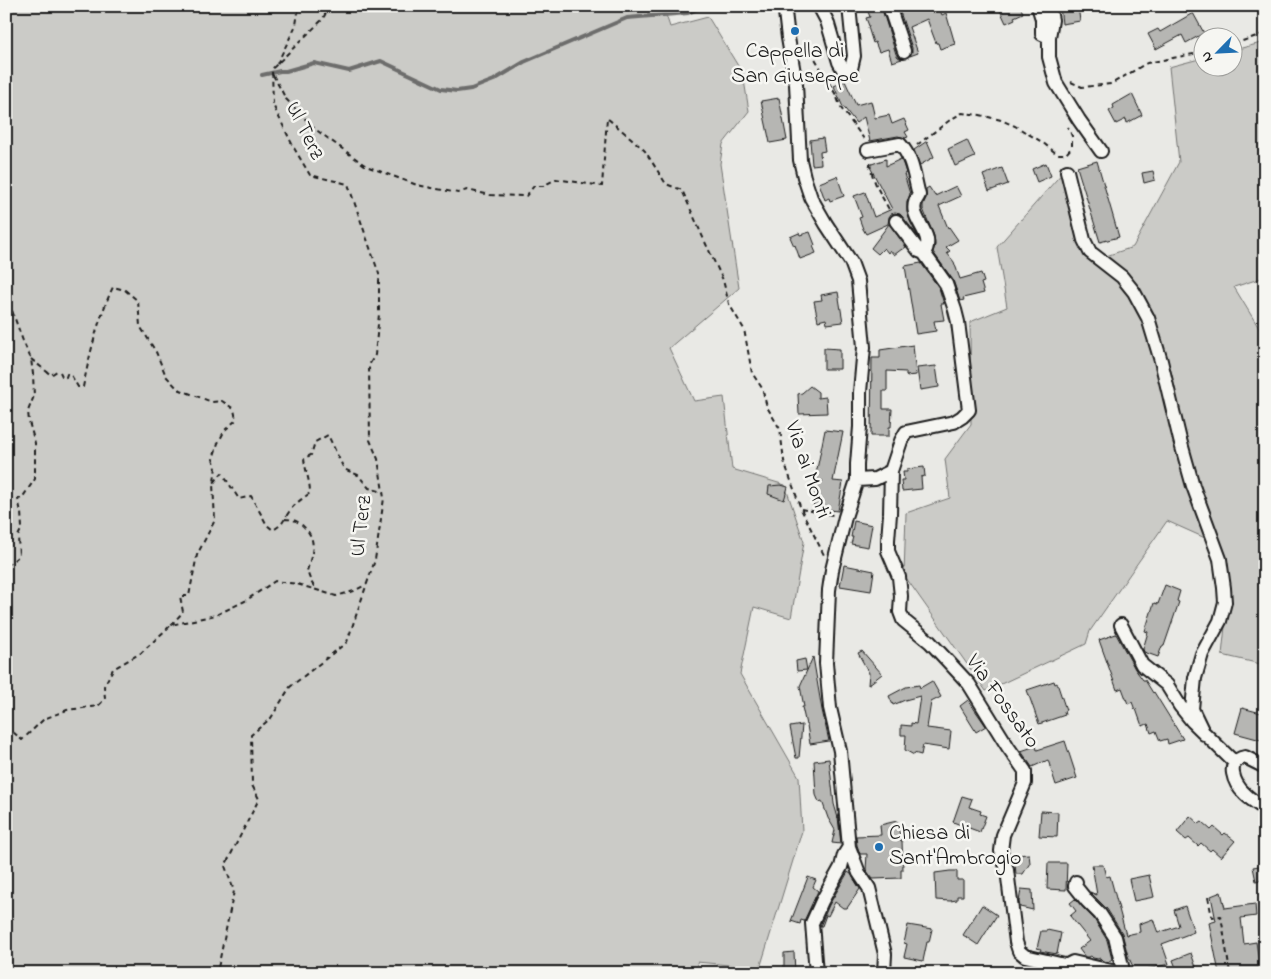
<svg xmlns="http://www.w3.org/2000/svg" width="1271" height="979" font-family="'Indie Flower',sans-serif">
<rect width="100%" height="100%" fill="#e9e9e5"/>
<filter id="ink" filterUnits="userSpaceOnUse"><feTurbulence type="fractalNoise" baseFrequency=".02" numOctaves="2"/><feDisplacementMap in="SourceGraphic" scale="10" xChannelSelector="R" yChannelSelector="G"/><feConvolveMatrix kernelMatrix="1 2 1 2 8 2 1 2 1" color-interpolation-filters="sRGB"/></filter>
<g filter="url(#ink)">
<!-- green -->
<path fill="#cbcbc7" stroke="#747472" d="M6,6h657l7,21 38,-10 35,57 6,37 -26,33 -3,20 19,124 -70,60 25,53 30,-4 8,72 53,16 19,57 -13,76 -37,-11 -14,67 59,103 3,54 -42,137 -63,-6 3,11h-694z
M1265,42v235l-31,10 31,51v327l-43,-10 7,-67 -15,-46 -47,-21 -77,110 -4,13 -100,47 -82,-116 2,-62 44,-15 -5,-39 26,-35 -1,-102 37,-15 -10,-60 67,-76 30,89 39,-13 46,-85 -10,-95 34,-9 1,10h30v-18z"/>
<g fill="none" stroke-linecap="round" stroke-linejoin="round">
<!-- stream -->
<path stroke="#6d6d6c" stroke-width="4" d="M262,75l18,-4h6l28,-8 35,8 32,-10 60,28 16,2 14,-2 23,-9 30,-18 103,-44 61,-5 16,-7"/>
</g>
<!-- building -->
<path fill="#b6b6b3" stroke="#1c1c1c" d="M866,6h15l15,48 2,3 4,2 -10,3 -4,-13 -9,3 -4,-10 -2,1 -5,-16 1,-1 -3,-8 4,-1z
M898,6h40l4,9 4,-2 9,31 -15,5 -2,-6h-2l-9,-24 -18,8 9,26 -8,3 2,-4v-4z
M998,6h22l3,7 -9,4 1,2 -9,4z
M1060,6h18l2,15 -18,3z
M1193,13l11,20 -18,10 -4,-8 -26,14 -8,-15 10,-5 2,3z
M845,81l11,24 15,-4 4,17 14,-3 3,9 12,-5 5,11 -4,2 3,5 -3,1 -7,-2 -28,5 -6,-24 -8,6 -14,-18 -8,-19z
M1132,94l10,21 -15,8 -1,-4 -10,5 -7,-13 5,-3 -1,-3z
M779,98l8,42 -17,3 -9,-42z
M823,138l2,13 -5,1 1,12 -9,1 -2,-25z
M967,140l8,17 -20,9 -7,-17z
M927,141l7,16 -14,8 -6,-15z
M886,159v7l15,-7 2,5 3,9 -2,1 6,20 -3,8v10l3,9 7,14 -15,-19 -2,-2 -5,-1 -4,1 -2,3 -1,7 -22,10 -3,-5 -4,-11 3,-1 -8,-21 11,-4 9,25 18,-8 -23,-44z
M1097,161l22,76 -19,5 -23,-75z
M1046,163l5,13 -14,6 -5,-13z
M1002,168l6,16 -19,7 -6,-16z
M1153,171l2,9 -11,3 -2,-10z
M837,176l7,20 -14,5 -1,-3 -4,2 -6,-17z
M956,186l5,10 -22,10 9,22 1,-1 9,13 -12,7 4,4 -3,2 7,9 6,17 21,-6 3,9 -3,1 3,10 -21,5 1,2 -4,1 -7,-21 -20,-28 2,-7 -1,-9 -11,-27v-4l3,-7v-9l3,-2 6,9z
M889,224l17,23 -4,3v-1l-8,6 -4,-5 -2,3 -4,-5 -6,6 -7,-6z
M810,232l5,13 -2,1 3,7 -16,6 -5,-14 -1,1 -4,-9 9,-4 1,2z
M921,263l18,25 5,16h-3l3,16 -10,1 2,10 -20,3 -11,-68z
M838,292l5,30 -16,2 -1,-5 -8,2 -4,-20 8,-1 -1,-5z
M913,345l3,30 -10,1v-4l-19,-1v20h-4v18h9l-1,18h-2v9h-18l1,-78h8v-8z
M824,348l16,1v20h-16z
M936,366l3,21 -19,3 -3,-22z
M810,386l8,6v6l8,-1 1,16 -28,1 -1,-20 4,-1z
M825,430l18,2 -10,49 10,1 -5,29 -25,-3 4,-27h6l-6,-2 1,-5h-2z
M924,467l1,9 -4,1 1,12 -20,2 -1,-11h3l-1,-8h4v-3z
M781,485l7,2 -4,13 -16,-6 1,-8z
M854,521l18,4 -4,22 -17,-3 2,-7h-2z
M844,565l30,6 -3,20 -31,-5z
M1165,585l15,6 -3,10 2,1 -15,44h-2l-4,11 -14,-5 -1,-3 5,-17 -3,-1 9,-28 4,1z
M1116,634l19,35 8,11h2l8,13 1,-1 29,47 -15,5 -1,-5 -7,2 -4,-10 -5,2 -3,-9 -6,2 -6,-17 -1,1 -3,-8 -4,2 -6,-16 -5,2 -18,-50z
M862,651l20,23 -14,11 1,-12 -11,-20z
M813,657l9,53 7,31 -19,3 -3,-19h-1l-4,-18h2l-4,-21z
M805,659l2,11 -10,1 -1,-10z
M932,681l9,16 -10,5 -4,26 24,3 -2,18 -26,-4 -2,10 -7,-2v2l-9,-5 1,-15h-5v-10l10,1v-3l5,1 4,-28 -15,4 -12,5 -4,-9 17,-9 13,-2 1,3z
M1054,681l1,3 2,-1 9,27 -2,1 1,4 -26,9 -12,-34z
M968,700l18,26 -10,6 -16,-26z
M1242,708l23,6v12l-4,14 -26,-7z
M802,725l-3,33h-3l-6,-31z
M1065,741l12,37 -21,7 -8,-25 -16,7 -11,-16 15,-5 1,4z
M829,759l5,45 4,14v-1l3,27 -9,-1 3,-13 -7,-12 -6,-17 -3,1 -3,-7 -2,-34z
M962,796l10,3 -3,8 12,4 -1,3 6,2 -6,16 -27,-10z
M1041,811l17,1 -1,25 -18,-1z
M1190,816l9,8 3,-2 9,8 3,-3 9,8 2,-2 10,8 -14,16 -9,-8 -2,2 -9,-8 -3,3 -9,-8 -3,2 -9,-8z
M897,821l4,20h1l1,29h-2v8l-28,1 -7,-9 1,-16h-7l-3,-9 -1,-9 25,-1 -1,-10z
M1029,854l1,9 -7,11h-7l-2,-19z
M1048,863h19l-1,27 -19,-1z
M1092,865h11l3,12 4,-1 16,59 14,-3 -1,-8 14,-5 5,14 21,-7 -5,-16 11,-4 9,26 -32,12 7,20 -21,5 3,4h-15l-8,-17 -6,-23 -15,-24 -17,-17 7,3z
M1265,865v14l-9,2 -3,-14z
M950,871h7v9h6v16h-6v4l-7,1 -14,-1 -1,-27z
M848,872l3,2 9,15 -13,19h-4l-8,-6 -7,14 -2,-1 -4,11h-2l9,-21z
M1149,875l5,22 -20,4 -5,-22z
M808,877l8,3 -3,7 5,4 -14,30 -3,-1 -1,4 -9,-3z
M1021,889l11,1 1,20 -13,-3 -1,-5z
M1221,892l4,16 30,-4 1,12 -15,2 3,26 12,-2 5,31h-42l-10,-50 7,-2 -5,-25z
M1075,899l19,20 13,21 5,19 -4,3 -5,-1 -3,-3 -2,1 -5,-1 -2,-2 -2,1h-4l-6,-8 11,-8 -20,-25 6,-5 -6,-8z
M982,905l15,10 -19,30 -15,-10z
M908,925l24,4 -3,13h-2l-4,19 -19,-4 3,-13 -3,-1z
M1047,930l14,3 -4,21 -17,-3 1,-2 -4,-1 4,-17h6z
M794,952l1,21h-11v-20z
M1191,953l6,17 -7,3h-12l-5,-13z"/>
<g fill="none" stroke-linecap="round" stroke-linejoin="round">
<!-- minor casing -->
<g stroke="#1c1c1c" stroke-width="16">
<path id="minor" d="M783,6l2,6 3,26 8,46 4,76 4,17 7,21 15,26 25,38 7,19 6,66 -4,45v35l-3,37v16l-12,37 -13,53 -3,20 -3,73 4,45 10,43 9,96 10,26 10,15 16,66 -1,19
M819,6l8,15 12,41 5,9 7,-2 3,-13 -5,-50
M889,6l15,45
M1038,6l4,13v15l7,3
M1049,6l3,14 -3,17v20l7,26 23,37 22,31
M868,150l32,-6c13,14 14,33 19,51 -17,22 19,37 5,58
M1067,171l17,69 6,12 32,25 12,15 14,26 13,43 19,79 13,46 27,73 4,29 1,14 -5,19 -18,33 -7,24 -3,31 12,25
M891,471l-1,43 -2,26v11l11,26 2,19 -1,16 3,8 27,22 39,42 39,63 17,24v12l-22,52 -2,16 6,19 9,72 3,9 6,5 44,10
M857,480l18,-1 16,-8 10,-30 5,-9 48,-10 8,-5 7,-7 -11,-88 -3,-12 -9,-26 -22,-31 -5,-2 -23,-30
M1121,625l21,40 25,20 13,21 12,15 42,41
M1265,767l-20,-10c-21,4 -11,27 0,37 6,6 13,10 20,15
M1076,882l-1,4 12,15 13,13 15,23 7,29v7
M1068,972v-4l1,-4 4,-2 47,11
M816,973l-4,-50 10,-22 19,-34 3,-12 5,-8"/>
</g>
<!-- path -->
<path stroke="#1c1c1c" stroke-width="2" stroke-dasharray="5 4" stroke-linecap="butt" d="M1234,44l31,-11
M803,46l10,9 23,40 5,13 23,31
M277,64l19,-39 3,-19
M273,75l13,24 29,30 51,37 51,19 41,8 9,-3 23,5 36,1 8,-10h9l13,-7 46,7 5,-68 24,20 14,13 21,33 16,6 23,52 18,38 6,24 15,25 8,44 10,15 5,19 13,22 4,32 17,48 23,46
M1071,82l11,5 29,-3 36,-21 57,-11
M917,145l33,-25 12,-7 18,2 21,5 14,6 27,16 15,12h9l6,-7v-11l-4,-9
M870,163c2,18 11,32 20,48
M6,294l17,47 8,18 2,15 1,22 -6,15 1,11 6,21v36l-13,19 -4,1 3,13 1,16 -4,8 1,20 -13,10
M31,359l20,16 6,-4 3,1 3,6 3,-1 1,-3 4,1 7,12h5c7,-34 15,-68 30,-100l12,3 13,11 2,25 16,26 10,24 12,13 34,13 10,-1 12,8 2,11 -11,10 -7,13 -5,16 3,7 -2,16
M801,509l32,6
M285,519c9,0 15,3 21,10 12,14 5,26 1,42l4,11 5,7
M171,625l12,-13 -3,-16h9l8,-41 18,-35 -2,-36 9,-11 17,26 12,-3 16,29 6,5c11,-6 9,-8 16,-18 5,-8 13,-13 21,-19 0,-13 -5,-23 -6,-35l7,-3 4,-13 13,-7 16,34 14,6 11,13 14,4
M6,735l1,1 6,-4 9,8 22,-21 23,-9 31,-4 7,-7 -1,-13 9,-17 28,-16 30,-28 45,-10 29,-14 30,-20 22,3 39,12 18,-5 13,-7
M1208,897l4,20 9,-1 9,57
M224,973l-6,-5 16,-77 -9,-25 34,-67 -7,-14 -1,-50 20,-17 19,-31 57,-45 28,-82 9,-62 -6,-39 -8,-19 -1,-75 6,-10 4,-41v-40l-31,-90 -38,-9 -16,-27 -21,-43 -1,-36 50,-49 8,-14"/>
<!-- minor -->
<use href="#minor" stroke="#f6f6f2" stroke-width="12"/>
</g>
</g>
<!-- markers -->
<g fill="#1f6fb2" stroke="#f6f6f2" stroke-width="2">
<circle cx="795" cy="31" r="5"/>
<circle cx="879" cy="847" r="5"/>
</g>
<g text-anchor="middle" dominant-baseline="central" stroke-width="5" stroke-linejoin="round" paint-order="stroke">
<!-- poi labels -->
<g font-size="22" fill="#1c1c1c" stroke="#f6f6f2">
<text x="795" y="52">Cappella di<tspan x="795" dy="25">San Giuseppe</tspan></text>
<text x="889" y="834" text-anchor="start">Chiesa di<tspan x="889" dy="25">Sant'Ambrogio</tspan></text>
</g>
<!-- street labels -->
<g font-size="22" fill="#1c1c1c" stroke="#f6f6f2">
<text transform="translate(304 131) rotate(64)">Ul Terz</text>
<text transform="translate(807 470) rotate(71)">Via ai Monti</text>
<text transform="translate(362 526) rotate(-83)">Ul Terz</text>
<text transform="translate(1002 702) rotate(54)">Via Fossato</text>
</g>
</g>
<!-- margin -->
<rect width="1271" height="979" fill="none" stroke="#f6f6f2" stroke-width="25"/>
<rect x="12" y="12" width="1246" height="954" fill="none" stroke="#1c1c1c" stroke-width="2" filter="url(#ink)"/>
<!-- north arrow -->
<g transform="translate(1218 52) rotate(246)"><circle r="24" fill="#f6f6f2" stroke="#9f9f9c"/>
<path d="M0-4L9 19L0 12L-9 19Z" fill="#1f6fb2"/>
<text y="-8" font-size="14" font-weight="bold" text-anchor="middle" fill="#1c1c1c">N</text>
</g>
</svg>
